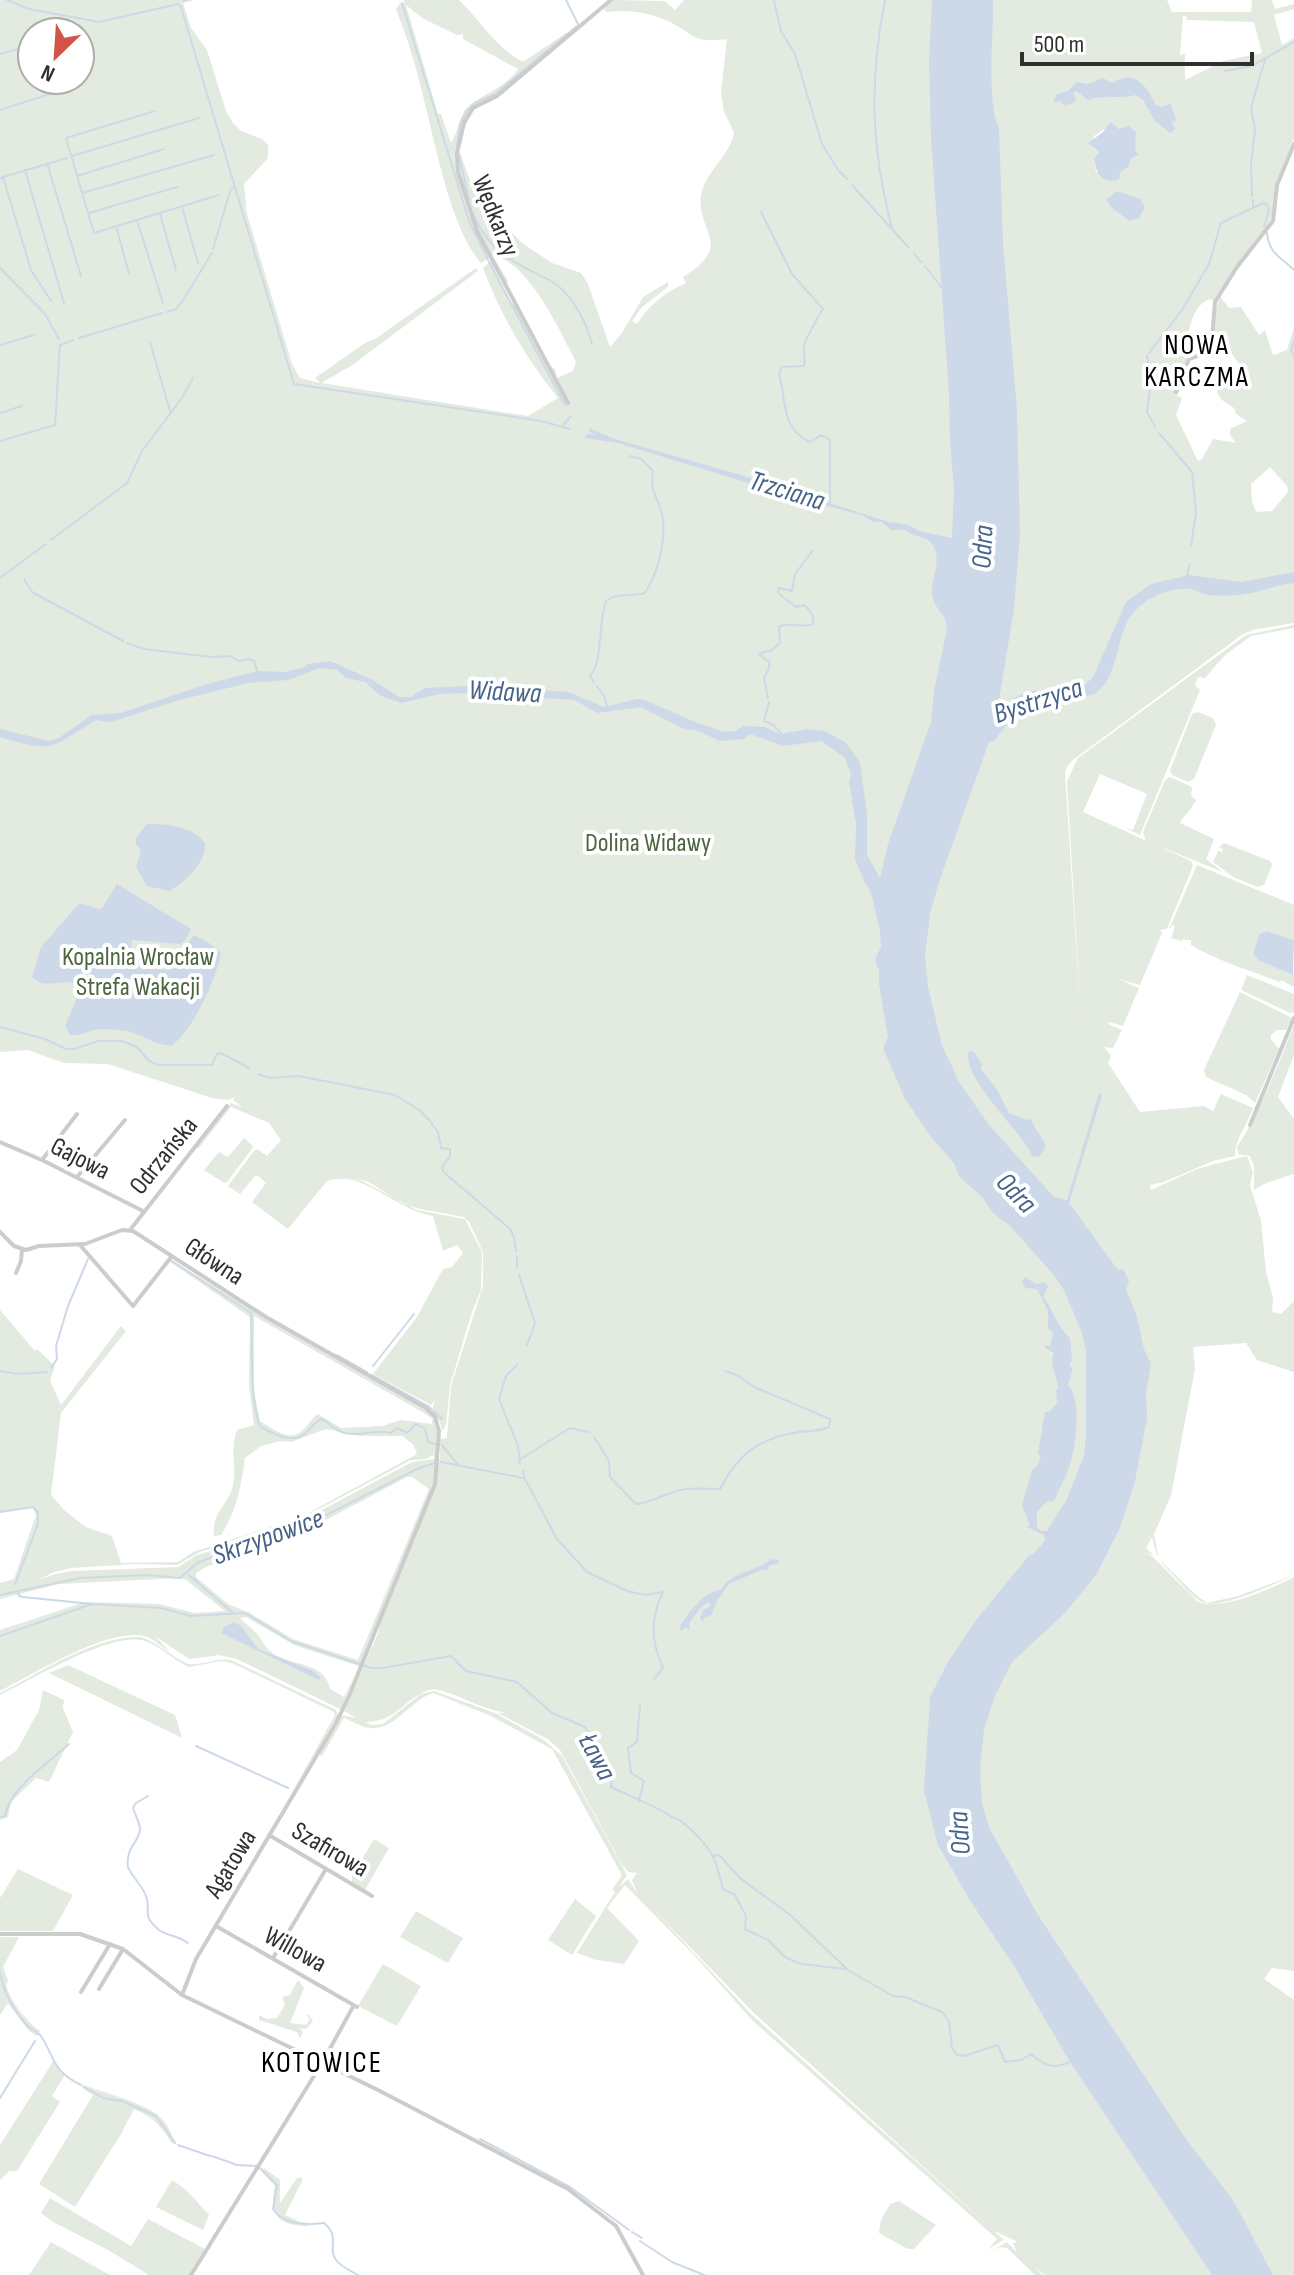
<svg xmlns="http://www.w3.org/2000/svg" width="1294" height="2275" font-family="'Sofia Sans Condensed',sans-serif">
<rect width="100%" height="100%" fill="#fff"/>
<!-- green -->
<path fill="#e3eadf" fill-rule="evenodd" d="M0,0h195l-12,3 8,25 16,22 19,61 7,12 8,8 21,8 6,6v13l-24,26 3,30 45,150 8,14 20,5 -5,-5 50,-35 10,-4 101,-71 2,3 -127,95 -30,17 207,33 30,-18c-31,-38 -58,-84 -75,-130l8,-7 20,43 3,-1 35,62 6,4 2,9 16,-7 3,-9c-15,-29 -48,-102 -83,-106l15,25 -1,3 -16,-27 -10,6c-33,-37 -48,-133 -62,-183 -6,-24 -14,-48 -23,-71l4,-6h5l-1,-3h55c23,22 34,45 64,62l43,-29 1,4 -69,56 -30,20 -9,37 11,30 26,36 26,27 30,20 29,10 7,11 22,63 12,-14 21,-36 25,-15v5l-26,20 -10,14 5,3c13,-20 27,-31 49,-41l-3,-6c57,-35 6,-48 20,-89 7,-20 28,-35 31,-56l-10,-20 -3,-20 6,-53c-35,5 -32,-5 -59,-18 -20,-9 -40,-12 -62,-9l-2,-3 9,-9 52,1 10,9 9,-10h483l5,12h79l1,-12h20l3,9 19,-5v5l-20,6 8,30 12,-7v100l-19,47 -3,30 -4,11 -12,13 -42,62 -4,-2c-20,7 -22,36 -24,54l4,3 -10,21 4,-2 -7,21 5,2 -6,17 22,46 4,-2 11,-20 23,4 -6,-8v-6l17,-8 -11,-7 -2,-6c-10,-7 -18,-9 -17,-23l17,3 12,-10 -5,-11 -11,-16 -17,-5 2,-34 5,-16 9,12 12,-1 18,28 6,-5 7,23 2,2 13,-5 7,-23v296l-41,7 -10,4 -170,126 -5,5 -3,8 16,249 -14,-241 11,-23 168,-123 48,-10v3l-43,8 -26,19 -20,23 -7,-1 -3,8 5,5 -60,145 -14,-7 7,2 14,-36 -47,-20 -17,38 108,49 2,5 -26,63 -7,1 2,3 -22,52 -22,-6 21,9 -16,38 -14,-4 -1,2 14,6 -9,18 -9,-1 7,9 -3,7 32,49 64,-6 9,5 8,-17 32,14c-5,16 -19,32 -18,48l-22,5 -49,21 -14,3 1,5 46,-21 49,-13 2,2 5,15 -3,12 11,36 5,51 7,26 -1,14 9,2 13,-13v71l-37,-12 -11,-17 -53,4 2,22 -24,126 -17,39 5,25 36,35 12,9 31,-7 56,-21c-17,8 -72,34 -89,28 -11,-3 -21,-17 -29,-25 -15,-15 -19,-19 -24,-41l-6,11 8,8 -11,-4 10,5 44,44c21,12 76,-13 97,-24v394l-22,-3 -8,11 30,21v275h-250l-9,-8 7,8h-7l-28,-27 -7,-1 -11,5 18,-10 10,10 -4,-9 5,-1 -24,-11 -240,-218 -108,-111 107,114 251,224 -16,9 9,-10 -246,-220 -57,-64 -69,-70 -18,23 32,33 -15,23 -27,-4 -20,-7 38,-61 -3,-2 10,-15 -70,-126 -63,-34 -56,-22c-22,7 -40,39 -64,35 -8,-1 -17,-7 -25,-10l-22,38 -3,-2 22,-39 15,3 -12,-7 35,-80 -2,-8 -18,43 -63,-20 -50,-29 -6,1c6,6 13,11 19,18 3,4 6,11 11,15 18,16 55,9 60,38l14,8 12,-25 -15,37h-1l-103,-50 -18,-4 -30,4 -34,-23 15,16c-8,-5 -16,-13 -26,-16 -37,-8 -110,38 -144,55v-61l85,-28 75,2 34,9 31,-2 -39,-31 -6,-2 -121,6 -59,15v-16l14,-4 22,-64 -4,-9 -32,6v-202l35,41 2,-2 18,17 -5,15 11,24 60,-79 5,5 -65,82 -10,82 14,16 21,16 26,9 9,27 57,-1 15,-10 108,-35 116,-63 -4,-10 -11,-8h-42l-34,-7 -35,13 -10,-1 -20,5 -16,12c-4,29 -8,52 -24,77l-7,1c-2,-25 12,-28 18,-47 6,-19 -3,-37 5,-59l17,-5 -5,-39 1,-69 -81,-56 1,-2 87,54 168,96c15,14 13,31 13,51l2,-1v-20l7,-1 4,-52 32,-100v-34l-14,-30 -5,-5 -44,-8 -16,-5 -37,-23 -29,-4 24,4 55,29 48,9 17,33 -1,38 -9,22 -22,73 -4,40 -4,6 -2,-9 -8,-11 3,-11 -4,5 -58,-31 44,-57 26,-48 9,-2 11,-14 -6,-8 -14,6 -10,-35c-37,-5 -70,-47 -106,-35l-39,48 -36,-27 14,-19 -8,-7h-3l-15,18 -12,-8 26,-35 3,-2 10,7 14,-16 -12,-17 -38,-16 -33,42 -2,-2 35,-44 11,4 -9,-7 2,-3 -7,3 -16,-2 -104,-34 -44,-1 -36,-13 -28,2zM406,5l16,13 35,17 6,-1v5l55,30c-12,18 -31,23 -47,35 -13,10 -12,28 -20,39l-10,-29h-3zM1183,15l3,1 1,4 67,2 8,31 -39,8 -38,19v-26l-5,1zM32,32h48v48h-48zM1115,128l21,4 -2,18 4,6 -6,2c-8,17 -19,14 -36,14l-2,-12 5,-8 -5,-4v-12l10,-7zM1270,467l17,19 1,6 -16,19 -16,1 -4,-10 -1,-18zM254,1316l170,97 8,6v5l-31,-4 -19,6 -41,2 -23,-14c-7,4 -8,9 -14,15 -14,15 -30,0 -44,-8l-6,-29zM434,1455v4l-22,3 -107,57 -28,12 -80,24 -19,12 -106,4 -17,3 -19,7 18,-9 18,-4 64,-4 41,1 23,-13 102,-34 107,-57h-7l24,-2zM407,1477h5l17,12 -71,171 -65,-21 -43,-26 -22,-9 -32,-27v-4l10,-6 88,-30zM434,1689c25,5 47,20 72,24h-8l51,27 11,10 61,113 7,9 9,1 -5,7 5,13 -9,-14 -9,8 8,-12 -65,-119 -18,-16 -49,-27 -61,-22 -13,3 -38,30 -11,1 -8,-3c35,1 40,-27 70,-33z
M1198,712l15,6 3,7 -22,54 -6,3 -16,-7 -2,-5 22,-56z
M1170,777l22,10 -1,9 5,4c-5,11 -13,16 -16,23l34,16 -8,20 17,13 -77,-31 -3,-9 22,-52z
M1224,843l46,18 2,4 -8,20 -6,2 -25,-10 -20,-15 5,-11 4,1 1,-3 -4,-2z
M1197,865l97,40v35l-27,-9 -8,3 -6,20 39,21 2,-3v15l-13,-7 -1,2c-30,-12 -61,-20 -89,-37v-5h-7l1,-4 -3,5 -11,-3 4,-12 -2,-1 -4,4z
M1247,975l47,19v18l-4,1 -49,-23z
M1240,992l52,26 -6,12h-9l-6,5v4l8,10 -24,54 -9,-8 -40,-18 -2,-7z
M1294,1025v30l-16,42 16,22v55l-28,9 -12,7v-23l-4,-11 -12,-2 -1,-7c25,-39 40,-80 57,-122z
M244,1138l9,8 -1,3 -25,33 -3,1 -20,-13 15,-18 9,5z
M140,1637c17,4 30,19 46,26 10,5 30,-6 45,-3l105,50 2,5 -53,90 50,-90 -1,-3 -102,-49 -11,-2 -33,6c-14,-7 -28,-21 -43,-26 -32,-11 -114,39 -145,54v-2c40,-20 94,-57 140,-56z
M68,1665l107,50 7,23 -133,-65z
M43,1690l21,10 -1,8 10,24 -24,50 -13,-4 -25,24 -3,15 -8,3v-58l17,-12 22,-40z
M374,1839l15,9 -24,42 -13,-7v-7z
M18,1869l55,26 -20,36h-53v-33z
M575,1899l21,17 -24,39 -24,-15z
M416,1911l47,27 -15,25 -48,-26z
M0,1937h19l-16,30 5,14 -2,4c4,16 20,36 34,46l-3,5 -9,-6 -20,-27 -8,12z
M383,1964l38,22 -24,40 -39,-20z
M298,1980l6,8 -14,35 16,2 4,-6 -4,-4 2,-1 5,7 -7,8 -6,-1 3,5 -3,5 -3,-6 -38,-12v-5l8,4 10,-1 8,-13 -3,-8 8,-2z
M54,2060l11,15 -13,21 8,6 -43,69h-8l-9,9v-35z
M83,2085c19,7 67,19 79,34 6,6 9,15 13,22l-1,3 -3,-2c-11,-17 -18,-25 -37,-33l-13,25 -46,73 -36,-23 54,-89 -11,-7z
M264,2168l16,12v23l17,-25 5,-1v4l-17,34 15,7 9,1v3c-30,0 -41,-10 -34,-40l-13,-14z
M172,2180c19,12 22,19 37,35l-6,15 -47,-23z
M50,2198l81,48 17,-27 57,30 -16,26h-40l-41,-25 -55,-28 -12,-9z
M899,2201l37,24 -22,24h-6l-29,-16 2,-13 9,-16z
M51,2242l59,33h-81z"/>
<!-- water -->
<path fill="#cdd9e8" d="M932,0h61c1,32 -7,101 6,128l4,115 14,167 3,125 -6,74 -16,97c12,-3 22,-14 35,-15 22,-2 44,5 60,-14l33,-75 25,-18 38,-9 52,7 53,-10v11c-17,1 -32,9 -49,11 -11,2 -25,2 -37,1 -6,-1 -11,-5 -18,-6 -25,-3 -56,14 -65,38 -9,23 -10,52 -30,67l-74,17 -8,6 -19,24 -5,1 -50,140 -9,32 -5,42 3,31 14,58 17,37 30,43 65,72 13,3 32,-107 3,2 -33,108 49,67 5,-1 6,12 -3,9 10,23 8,36 7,15 -5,29 1,26 -12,62 -15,47 -24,47 -31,38 -53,49 -18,36 -10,32 -4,38 2,36 8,25 48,86 148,224 47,61 40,75h-61l-142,-213 -56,-96 -43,-64 -33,-57 -14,-54 6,-94 19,-37 28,-41 53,-65 2,1 13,-14 -1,-6 -17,-8 3,-2 -8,-20 10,-35 5,-4 4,-9 -3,-4 7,-41h4l8,-9 -1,-13 2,-1c0,-13 -10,-23 -4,-36l-9,-5v-3l5,2 3,-14 -5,-4v-18l-11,-22 -12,-1 -3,-7 3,-4 11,7 9,-2 3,4 -5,11c12,15 13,29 27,41l2,22 -3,6 4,2 -5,17c14,16 8,58 2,80 -4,12 -11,24 -16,36l-8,1 -9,10v15l4,4h6l20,-32 17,-44 2,-19v-85l-4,-18 -17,-41 -11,-17 -45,-50 -16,-12 -11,-16 -23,-21 -5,-13 -23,-26 -26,-38 -22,-51 5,-11 -9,-53v-13l-4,-12 6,-12 -1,-16 -9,-39 -6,-9 -10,-24 1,-35 -7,-42 2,-8 -7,-17 -23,-16 -38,5 -33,-12 -6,5 -25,2 -20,-10 -15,-2 -43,-22 -43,6 -24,-13 -32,-2 -29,-7 -73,3 -39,9 -20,-7 -16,-14 -19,-4 -9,-8 -17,-2 -32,12 -40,3 -72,18 -65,21 -15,-2c-47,28 -40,34 -96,17v-8l49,12 11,-4 32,-22 29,-2 83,-28 53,-14 28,1 18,-4 4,-4 23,-3 41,18 28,18h12l14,-9 86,-4 30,6 27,2 36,15 33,-8 8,1 50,22 29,10 12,-1 7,-5 22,1 15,7 27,-5 18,2 20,11 15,20 7,52v41l13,23 8,-34 43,-122 3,-30 13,-64c0,-14 -14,-20 -15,-34 -1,-16 11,-36 0,-50 -6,-9 -18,-6 -27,-14h-14l-9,-8h-9l-11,-7 -58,-15 -186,-57 -33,-5 2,-4 9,1 -7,-3v-4l26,11 126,36 148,47 20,3 10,6 33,7 2,-48 -4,-48 -1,-49 -18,-255 -2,-79z
M1103,78l9,5c23,-15 35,4 44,22l5,2 9,-3 7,17h-4l-1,3 3,5 -5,4 -15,-12 -12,-21 -8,-5c-14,5 -28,-2 -47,5l-12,-9 -3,3 4,6 -9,5 -2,-2 -1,3 -6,-5 -6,2 3,-7 -2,-1 14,-4 9,-9 11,2z
M1110,122l9,7 10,-3 7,6 -1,18 4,5 -7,3 -4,9 -8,5 -1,8c-18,3 -22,-4 -25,-21l5,-7 -11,-9 15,-11z
M1117,191l23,8 5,8 -6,11 -9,3 -17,-12 -7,-9z
M147,824c20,0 45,2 58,19 2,19 -20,38 -35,48l-23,-5 -11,-19 5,-17 -5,-6v-6z
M117,884l74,45 -7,13 -4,2 -48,-4 -2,14 7,13 31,3 13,-3 8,-25 5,-7 15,8 12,10c-4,24 -29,80 -50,93 -14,-1 -24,-8 -37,-13 -8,-3 -23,-4 -32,-4 -12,0 -21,8 -32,6l-5,-9 13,-31v-10c-15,-8 -33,6 -46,-8l9,-30 35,-40 4,-4 19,6 3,-1z
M1267,931l27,9 -1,35 -35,-15 -5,-6 6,-20z
M969,1051l5,1 8,12 -1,5 15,19 13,25 18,7 4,-2c2,9 11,18 15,28l-7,11 -7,-1c-9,-24 -72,-79 -63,-105z
M772,1559l7,1v3l-11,3 1,4h-8l-32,14 -12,17 -6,14 -8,3 1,5 -4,-5 4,-9 7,-3 -2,-4 -7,4 -13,17 1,8 -4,-4 -4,4 -3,-2c6,-14 27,-39 42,-39 8,-17 35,-19 51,-31z
M234,1622l7,4 17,23 55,22 7,6 -1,3 -98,-47 3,-6z"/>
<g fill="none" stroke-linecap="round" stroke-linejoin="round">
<!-- stream -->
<path stroke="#cdd9e8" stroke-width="2" d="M7,0l22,9 70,13 79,-18 3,3 113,377 247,37 29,8
M566,0l12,24
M774,0l7,31 14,23 27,90 16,26 9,9
M885,0c-16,82 -14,147 7,228
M184,1l2,-1
M402,3l67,218 19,39
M78,32l2,-1
M0,54l32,-9
M1224,71l28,-5 42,-24
M0,110l62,-20
M155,111l-89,27 28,95 125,-38
M457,147l3,-23 7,-13 8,-8 20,-9 82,-68
M459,155l10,45
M72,156l127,-38
M47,163l34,113
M25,170l39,133
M77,176l87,-27
M3,177l28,93 20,31
M0,178l67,-20
M852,185l57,63
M82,193l132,-38
M1252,196l-1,-32 4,-34 -4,-23 14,-47
M1253,200v7
M182,207l16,56
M761,212l31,62 31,35c-4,6 -18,31 -19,37 -1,8 2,13 0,20l-22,1 -3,7c8,27 1,54 31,68l11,-7 9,5v64
M89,213l88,-26
M160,214l16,56
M473,214c14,32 32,44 62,59 7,4 16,7 22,12 17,13 30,39 35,59
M137,220l26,83
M116,226l13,48
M1267,233c2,21 14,24 27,37
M213,249l17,-58 3,-3
M914,253l7,9
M489,262l76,143
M925,266l17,22
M0,268l45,46 14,25
M167,312l9,-3 6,-7 30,-49
M79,338l83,-25
M1294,341l-3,10 3,5
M150,342l20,69
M0,345l34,-10
M1149,353l33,-43 27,-46 12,-41 42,-20 4,1 2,6 -5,17
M1147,356l4,24 -4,32 8,15
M0,413l22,-7
M562,426l9,-10
M1159,433l33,39 4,40 -5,34
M0,441l55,-16 5,-80 13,-5
M51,540l76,-57 15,-32 40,-53 11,-20
M1187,575l3,-11
M0,578l46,-34
M24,579l8,13 91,49
M127,643l17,6 67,8 19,-1 9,5 11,-2 4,2 4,12
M594,683l-4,-7c13,-14 8,-53 16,-75 12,-9 25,-4 39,-8 14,-22 24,-60 15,-86 -7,-18 -9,-15 -7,-36l-12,-12 -11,-3
M597,686l7,10 3,10
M768,698l-4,-20 5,-10v-6l-10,-8 13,-4 8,-7 -1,-16c11,-6 22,2 34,-3 2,-8 -3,-14 -9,-19l-8,2 -18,-14 1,-5 13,3 3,-17 18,-24
M769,702l-5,19 8,3 9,9
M0,1027l45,12 21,10h8l24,-8h24l15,6 12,14 10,4h53l5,-11 4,-1 28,15
M258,1074l12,4 29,-2 96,19 24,15 10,10 9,12 3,16 9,1v7l-8,11 1,4 14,13
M459,1185l51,44 4,8 2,14
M517,1256v12
M172,1261l79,52c2,37 -2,76 8,112l4,3c13,7 31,17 44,4 6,-6 7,-10 15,-13 8,4 13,12 23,14 16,4 32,-5 46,0l6,-5 10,5 9,-9 9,5 3,13 7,2
M519,1275l16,48 -8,22
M337,1355l30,17
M517,1365l-11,11 -7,23 19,47 2,17
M373,1366l41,-52
M51,1368l6,-9 -1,-13 12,-40 20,-47
M0,1371l18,3 29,-2
M372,1375l56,31 14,13
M594,1437l15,24 1,16 26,27c13,0 36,-14 50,-15 11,-1 23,0 34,0 18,-35 39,-51 79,-57 12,-2 19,0 30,-5l1,-8 -78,-33 -13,-10 -14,-5
M442,1445l17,21
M519,1460l51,-32 18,4
M441,1462l82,16
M523,1471l2,8 32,60 30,33 40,19 18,4 18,-3c-13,26 -12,50 0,76l-9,11
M0,1512l33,-5 5,6v11l-23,60
M189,1575l44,38
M18,1592l1,4 4,1 69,7
M0,1595l80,-17 67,-3 33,3 17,-15 10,-4 84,-26 128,-65 16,-5
M0,1636l92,-32 69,4 30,8 54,-3 46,28 80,27h12l68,-12 15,15 51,11 35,31 33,14 27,49 -1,11c13,7 53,22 60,30 12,1 37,29 42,40 5,10 7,22 10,32l12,6 11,21 -1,13 23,11 17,17 16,7 45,5 47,27 12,1 37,15 7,9 3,27 5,7 7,1 34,-11 7,17 16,-2 10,-6c13,11 22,16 38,8
M196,1746l92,42
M639,1801l5,-20 -13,-8 -3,-25 9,-6 3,-37
M0,1817l5,-1c4,-27 44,-54 64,-72
M714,1856l5,-1 22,24 48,35 58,55
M128,1868c-3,-22 13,-27 12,-40 -1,-6 -5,-14 -7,-20l3,-5 12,-7
M129,1869c5,10 14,18 17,27 6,16 -6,18 13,34 9,6 20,6 29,13
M0,1973c4,19 13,37 26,51 4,5 11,7 15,12 15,23 10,34 40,49
M84,2087l19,11 19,3 34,15 19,27
M0,2098l35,-57
M480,2139l90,48 59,43
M178,2145l32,11
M212,2156l25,9 20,1
M260,2168l17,17 -4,24c10,16 34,16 51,14 17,14 3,25 12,37 4,6 15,11 22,15
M632,2232l10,6
M640,2241l32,21 32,13"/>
<!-- minor -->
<path stroke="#ccc" stroke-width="4" d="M1176,392l13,-33 22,-8 4,-49 22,-35 36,-46 4,-36 17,-41
M568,403l-91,-172 -19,-59 -1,-19 7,-30 9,-15 24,-12 114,-96
M1250,1125l44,-107
M0,1142l44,19 99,50
M42,1160l35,-46
M77,1177l48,-57
M130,1230l97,-124
M0,1232l14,14 12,4 13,-4 46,-2 37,-14 11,1 133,86 160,91 9,9 4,14 -4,53 -86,212 -13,27 -140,236 -14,36
M80,1245l53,61 39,-50
M16,1273l5,-12 1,-11
M269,1835l103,61
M216,1926l141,81
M0,1934h80l43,15 59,46 194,94 192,100 48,37 27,49
M273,1958l53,-89
M99,1989l24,-40
M81,1992l29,-48
M191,2275l131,-212 32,-58"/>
</g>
<g text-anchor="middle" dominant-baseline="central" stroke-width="8" stroke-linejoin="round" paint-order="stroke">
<!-- street labels -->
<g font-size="26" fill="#2f2f2f" stroke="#fff">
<text transform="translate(495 216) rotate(68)">Wędkarzy</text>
<text transform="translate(164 1156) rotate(-51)">Odrzańska</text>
<text transform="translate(80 1159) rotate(27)">Gajowa</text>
<text transform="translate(214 1262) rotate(33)">Główna</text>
<text transform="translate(330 1850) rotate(30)">Szafirowa</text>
<text transform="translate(231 1864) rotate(-59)">Agatowa</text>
<text transform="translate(295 1950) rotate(29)">Willowa</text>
</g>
<!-- park labels -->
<g font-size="26" fill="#4c6641" stroke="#fff">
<text x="648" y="843">Dolina Widawy</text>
<text x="138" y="957">Kopalnia Wrocław<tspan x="138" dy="30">Strefa Wakacji</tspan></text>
</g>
<!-- neighbourhood labels -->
<g font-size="28" letter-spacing="2" fill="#000" stroke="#fff">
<text x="1197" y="345">NOWA<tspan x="1197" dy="32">KARCZMA</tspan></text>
</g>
<!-- water labels -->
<g font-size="28" font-style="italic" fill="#466388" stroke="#fff">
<text transform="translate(787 491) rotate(17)">Trzciana</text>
<text transform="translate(983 547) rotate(-87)">Odra</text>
<text transform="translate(505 692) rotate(3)">Widawa</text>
<text transform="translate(1038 701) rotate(-18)">Bystrzyca</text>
<text transform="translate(1016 1193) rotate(46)">Odra</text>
<text transform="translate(268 1537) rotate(-20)">Skrzypowice</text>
<text transform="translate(597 1757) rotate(62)">Ława</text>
<text transform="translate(960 1833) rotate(-94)">Odra</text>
</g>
<!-- quarter labels -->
<g font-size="30" letter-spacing="2" fill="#000" stroke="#fff">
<text x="322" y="2063">KOTOWICE</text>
</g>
</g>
<!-- north arrow -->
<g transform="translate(56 56) rotate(205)"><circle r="38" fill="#ffffff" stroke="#acacac" stroke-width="2"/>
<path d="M0-6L14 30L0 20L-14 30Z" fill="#d25446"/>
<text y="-12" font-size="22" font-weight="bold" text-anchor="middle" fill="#2f2f2f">N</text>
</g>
<!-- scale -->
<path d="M1022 52v12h230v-12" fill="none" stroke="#2f2f2f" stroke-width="4"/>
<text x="1034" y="52" font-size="24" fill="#2f2f2f" stroke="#ffffff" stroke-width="6" paint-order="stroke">500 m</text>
</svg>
